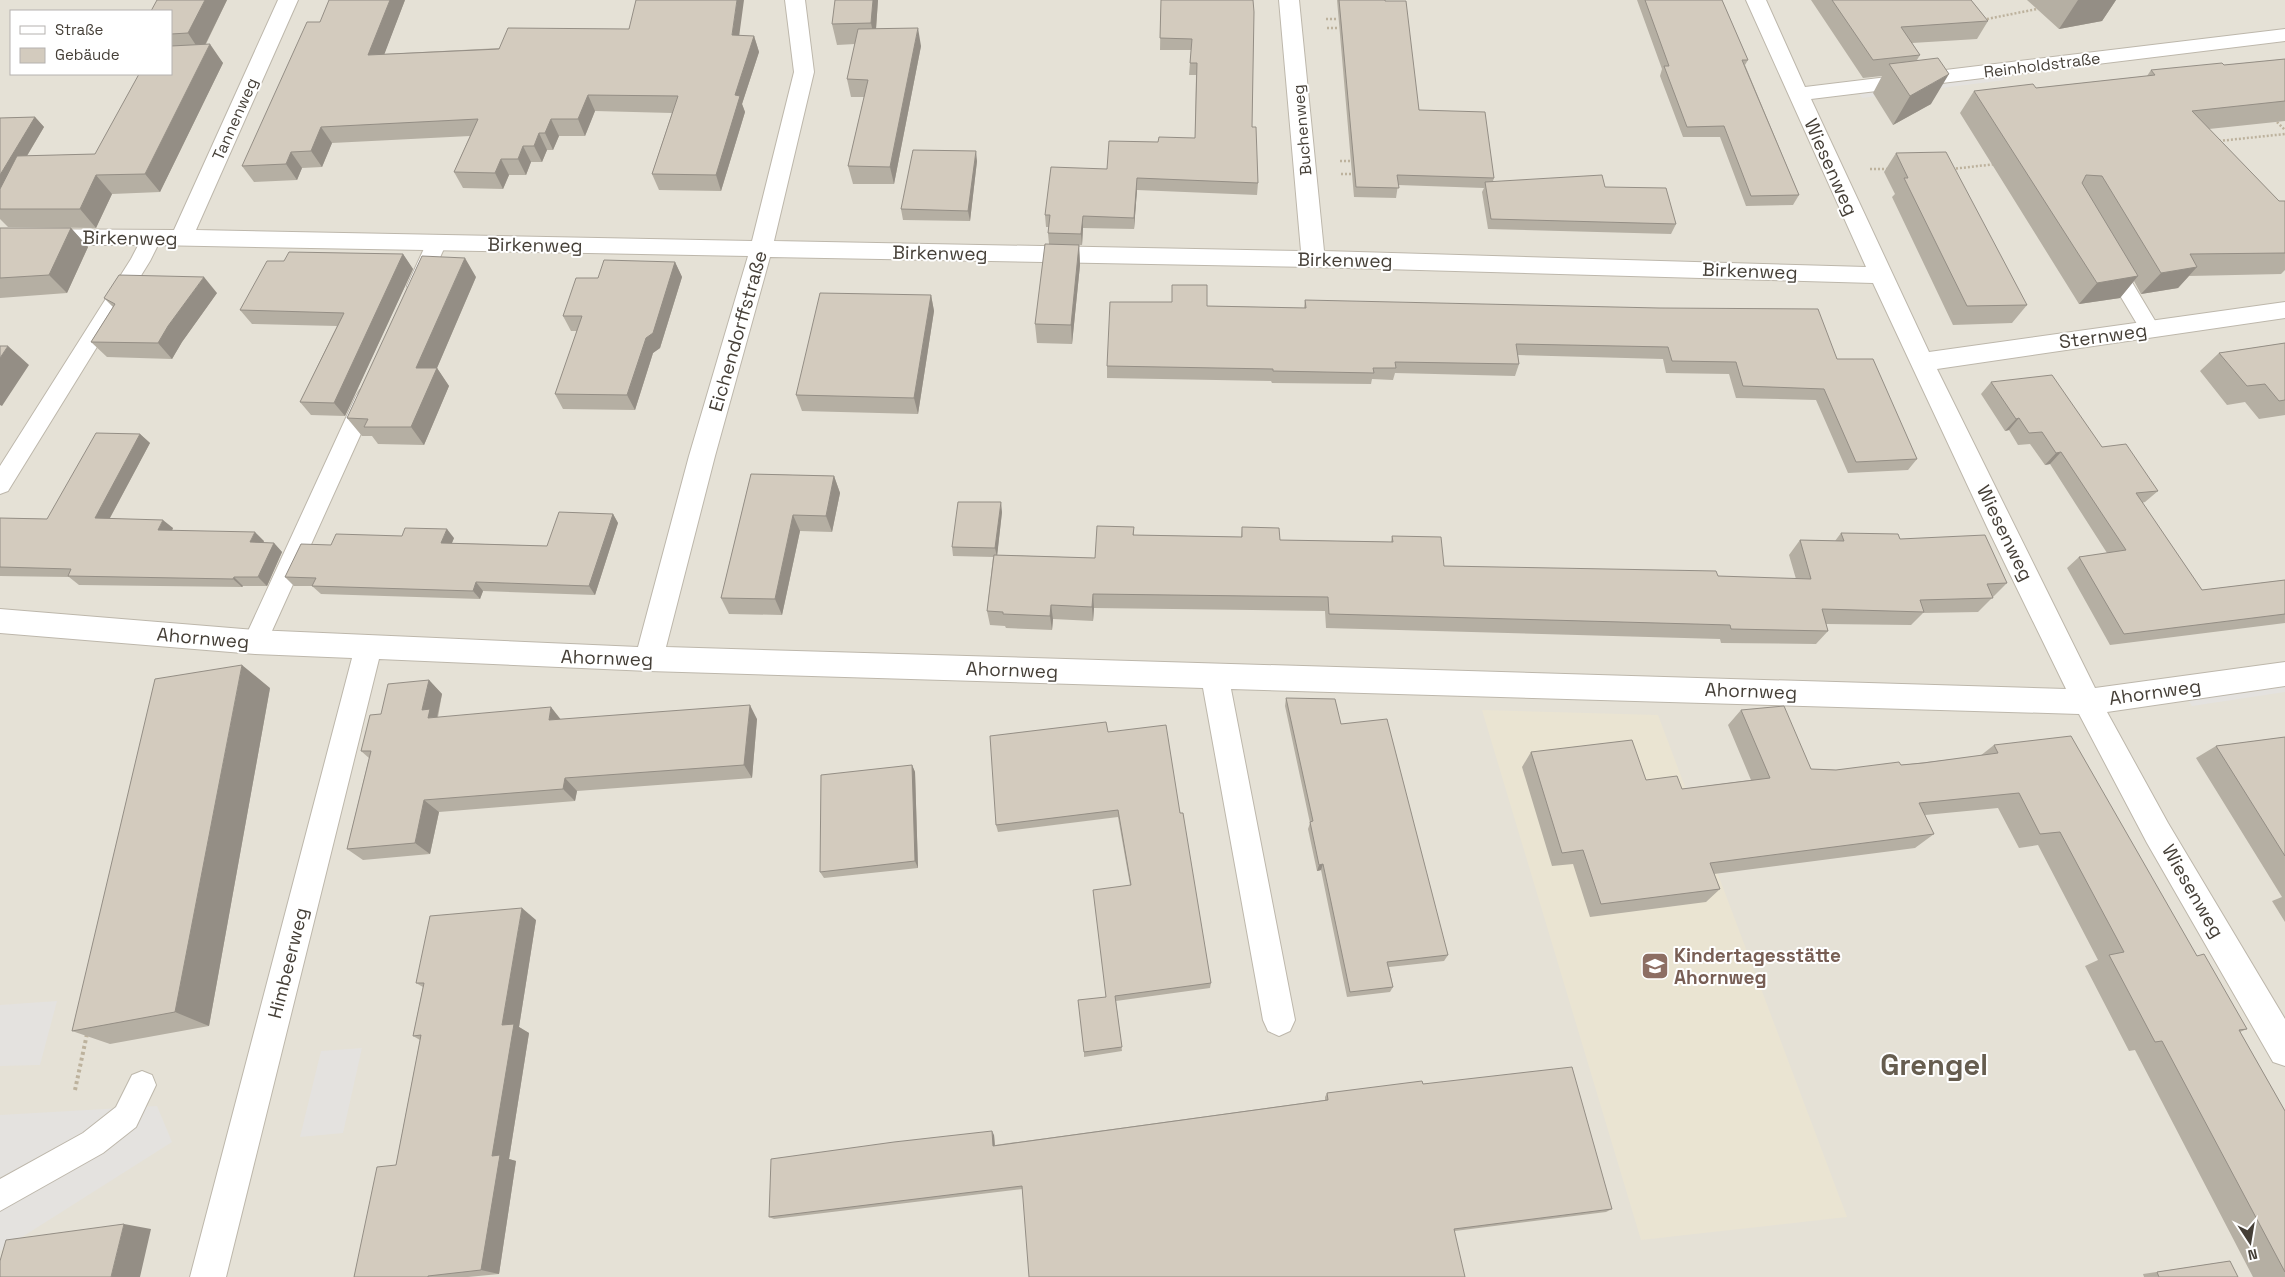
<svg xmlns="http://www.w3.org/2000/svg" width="2285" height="1277" font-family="'Space Grotesk',sans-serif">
<rect width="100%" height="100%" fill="#f2efe7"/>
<!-- residential -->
<path fill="#e5e1d6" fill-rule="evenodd" d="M0,0h2285v1277h-2285zM11,11h160v63h-160z"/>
<!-- education -->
<path fill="#eae4d2" d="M1482,710l176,5 189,502 -206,23z"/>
<!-- parking -->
<path fill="#e4e2df" d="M2000,74l5,6 -143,18 -4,-6z
M2285,681v11l-93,14 -7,-10z
M57,1001l-17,64 -40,1v-61z
M362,1048l-19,85 -43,4 21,-86z
M157,1106l15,36 -172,109v-136z"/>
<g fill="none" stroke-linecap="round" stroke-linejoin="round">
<!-- service casing -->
<g stroke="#bdb7ab" stroke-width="2">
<path id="service" d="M152,230l7,2 3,5 -12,24 -142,230 -8,3v-28l131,-207 14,-27z
M437,235l7,2 3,5 -20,44 -3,5 -7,2 -7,-2 -3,-5 20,-44 3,-5z
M2110,255l7,2 40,67 3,5 -3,5 -7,2 -7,-2 -43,-72 3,-5z
M367,388l7,2 4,6 -111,246 -4,7 -8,3 -8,-3 -4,-7 113,-246 4,-6z
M142,1071l10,4 4,10 -20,42 -33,26 -103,58v-32l83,-46 33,-26 16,-32z"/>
</g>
<!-- minor casing -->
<g stroke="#bdb7ab" stroke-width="2">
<path id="minor" d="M278,0h20l-102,230 556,11 42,-169 -9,-72h20l9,72 -40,169 527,10 -22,-251h20l25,251 542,16 -120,-267h20l39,87 480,-58v12l-474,58 118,253 356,-50v16l-348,51 158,319 190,-26v24l-178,26 61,111 117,196v47l-12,-4 -126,-219 -68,-129 -848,-25 64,331 -5,11 -11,5 -11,-5 -5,-11 -60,-332 -554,-17 -270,-12 -153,618h-36l162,-619 -97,-4 -255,-21v-24l255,21 383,17 51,-191 59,-200 -596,-11h-152v-16l174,1zM770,257l543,10 560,16 114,244 79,162 -1400,-42 49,-191z"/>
</g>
<!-- path-far1 -->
<path stroke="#bdb29d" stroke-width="2.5" stroke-dasharray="2 2" stroke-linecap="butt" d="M1326,19h12
M1987,19l50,-10
M1327,28h11
M2277,122l8,8
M2219,141l66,-7
M1340,161h11
M1870,169h19
M1952,169l44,-5
M1341,174h11"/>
<!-- path -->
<path stroke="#bdb29d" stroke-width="4" stroke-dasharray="3 3" stroke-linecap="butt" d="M75,1090l12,-56"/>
<!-- service -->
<use href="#service" fill="#fff" fill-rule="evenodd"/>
<!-- minor -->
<use href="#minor" fill="#fff" fill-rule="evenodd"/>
</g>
<!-- wall -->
<path fill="#b5afa3" d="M157,0h70l-21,44 17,19 -63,129 -48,2 -16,34 -88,-1 -8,-8v-101l35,-1 9,10 -17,29 68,-2 76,-80v-63z
M405,0l-21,54 355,-18h15l5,16 -17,52 3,8 -24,79 -62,-1 -7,-16 20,-61 -77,-2 -10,25h-26l-6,14h-6l-5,12h-11l-5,13h-17l-6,14 -40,-1 -9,-16 16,-36 -138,7 -10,24 -20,1 -5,12 -43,2 -12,-16 78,-144z
M878,0l-2,29 45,17 -27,138h-41l-5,-18 16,-69h-13l-4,-18 8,-35 -18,1 -5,-21z
M1161,0h92l-1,127 6,56 -1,12 -120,-5 -3,39 -51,-1 -1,17h-3l1,20 -8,79 -35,-1 -2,-19 14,-80 -1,-11 1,-6h-3l-1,-12 62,-46 51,-27 37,-4 1,-63h-7l2,-25h-31z
M1337,0h48l34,110 75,68 -1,3 112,6 71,37 -5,10 -183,-5 -6,-37 2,-4 -86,-3 -2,13 -42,-1z
M1637,0h85l26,60 -3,5 54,130 -6,10 -47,1 -26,-69h-37l-23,-61 2,-7z
M1811,0h160l17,21 -11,18 -65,4 8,12 -3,5 14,44 -38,21 -20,-32 9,-17 -19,2z
M2027,0h89l-14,21 -43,8z
M2285,59v62l-76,8 70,72h6v69l-4,4 -92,2 -11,12 -37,6 -7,-13 -14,17 -41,6 -119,-191 14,-22 62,-3 111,-12 4,-6 73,-5z
M1896,153l131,152 -15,18 -59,2 -61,-128 3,-3 -11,-22z
M977,161l-7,60 -67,-1 -2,-11z
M0,228h71l17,19 -21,46 -67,5z
M403,254l10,15 -68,147 -34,-1 -11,-13 37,-76 -85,-2 -12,-14 44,-49z
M675,262l7,15 -22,71 -7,5 -18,57 -72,-1 -8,-15 22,-63h-6l-8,-15 35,-38z
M476,277l-39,91 12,18 -25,59 -46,-1 -6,-8h-10l-15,-18z
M217,293l-35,49 -10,17 -65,-2 -16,-15 22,-35 -9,-9z
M931,295l3,16 -16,103 -116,-3 -6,-16z
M1305,300l532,59 80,100 -9,11 -60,3 -32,-73 -80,-2 -7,-24 -63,-1 -3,-14 -145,-4 1,9 -4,12 -120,-3 -2,7 -21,-1 -1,5 -99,-1 -1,-2 -164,-3v-12l100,-60 97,2z
M2285,343v72l-26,4 -14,-17 -18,3 -27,-34 19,-18z
M1991,382l111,65 56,44 -13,11 -3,1 60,87 83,-10v43l-175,22 -43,-77 12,-11 28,-4 -57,-89 -5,1 -15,-21 -12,1 -9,-15 -4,1 -24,-37z
M140,434l10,9 -40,75 63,10 -1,3 92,10 -1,2h11l8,9 -15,34h-24l-1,1 -163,-2 -10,-8 -69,-1v-58l47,1z
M751,474l83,2 6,17 -8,39 -32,-1 -18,84 -53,-1 -8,-16z
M1002,512l-5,43 98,3 39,-31v8l107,2 1,-10 38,13 111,2 1,-6 52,30 352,13 -7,-24 11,-15 35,1 6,-8 59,6 107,44 -29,29 -55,1 -12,12 -85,-1 2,7 -12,13 -95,-1 -1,-4 -394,-11 -1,-17 -231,-3 -1,13 -40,-2 -1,11 -46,-2 -1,-2 -15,-1 -3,-14 6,-54 -40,-1 -1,-9z
M613,514l5,9 -23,72 -112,-4 -3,8 -159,-5 -9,-8h-18l-9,-9 46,-32 123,-7 -2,5 95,3z
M429,680l13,14 -4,23 123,2h196l-5,59 -175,13 -2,10 -136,11 -9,42 -67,6 -16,-11 22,-91 -8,-7 20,-37z
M270,688l-61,338 -99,18 -38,-13z
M1286,698l55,26 107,231 -4,6 -55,6 4,20 -3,5 -43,5 -26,-127 -4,1 -9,-42 2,-6 -25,-117z
M1741,710l70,59 25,1 65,-5 79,-9 14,-11 203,211 50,73 -7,3 45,79v166h-32l-118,-227 -6,1 -44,-85 13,-6 -60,-115 -19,3 -21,-40 -73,7 9,19 -19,14 -201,26 6,15 -14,13 -116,15 -17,-53 -21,2 -30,-99 9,-15 151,37 69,-9 -23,-55z
M1108,732l72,81 31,170 -1,5 -94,13 6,50 -38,6v-5l22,-55 24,-112 -12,-68 -120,15 -2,-7z
M2285,737v185l-13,-21 10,-4 -86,-139 20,-12z
M912,765l3,7 3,96 -94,10 -4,-6z
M536,920l-17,107 10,6 -20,126 7,2 -17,113 -31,3h-114l42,-112 24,-125 -7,-4 10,-49 -7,-4z
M1423,1084l189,125 -6,3 -151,19 -432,-42 -249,30 -5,-2 225,-82 1,10 330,-45v-3l2,-4z
M2230,1261l8,16h-94l-1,-3z"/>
<!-- shaded-wall -->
<path fill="#948e85" d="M205,0h22l-26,53 -13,-20z
M390,0h15l-27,71 -10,-16z
M737,0h7l-7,52 -5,-17z
M873,0h5l-3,43 -4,-20z
M2078,0h38l-14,21 -43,8z
M918,28l3,18 -27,138 -4,-17z
M754,36l5,16 -17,52 3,8 -24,79 -5,-16 19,-80z
M210,44l13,19 -63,129 -15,-18z
M1949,74l-18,30 -38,21 17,-29z
M588,95l7,16 -10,25 -7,-17z
M35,117l9,10 -41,69 -3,-3v-18z
M551,119l8,17 -6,14 -8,-17z
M321,127l11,16 -10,24 -11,-16z
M539,133l8,17 -5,12 -8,-16z
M523,146l8,16 -5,13 -8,-16z
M976,151l1,10 -7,60 -2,-10z
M291,152l11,16 -5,12 -11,-16z
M501,159l8,16 -6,14 -8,-16z
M96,175l16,19 -16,34 -16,-19z
M1137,178v12l-3,39v-11z
M1083,216v12l-1,17 -1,-11z
M71,228l17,19 -21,46 -18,-18z
M1079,245l1,20 -8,79 -1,-19z
M403,254l10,15 -68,147 -11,-13z
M465,258l11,19 -39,91 12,18 -25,59 -13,-18 5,-59z
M675,262l7,15 -22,71 -7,5 -18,57 -8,-15 19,-57z
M2197,267l-19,21 -37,6 20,-21z
M2138,276l-18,22 -41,6 18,-21z
M204,277l13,16 -35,49 -10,17 -14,-16 10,-17z
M931,295l3,16 -16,103 -4,-16z
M8,346l21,19 -27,41 -2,-1v-47z
M2019,418l-10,12 -4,1 11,-12z
M140,434l10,9 -45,84 -10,-9z
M2061,452l-11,12 -5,1 11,-12z
M834,476l6,17 -8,39 -6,-16z
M1001,502l1,10 -5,45 -2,-9z
M613,514l5,9 -23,72 -6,-9z
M793,515l7,16 -18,84 -7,-16z
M163,520l10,8 -5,11 -10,-9z
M447,529l7,9 -6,14 -7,-9z
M255,532l9,9 -5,10 -9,-9z
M274,543l8,9 -15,34 -9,-9z
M234,577l9,9 -1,1 -9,-8z
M476,582l7,9 -3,8 -7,-8z
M1093,594l1,14 -1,13 -1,-14z
M1051,605l2,14 -1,11 -2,-14z
M242,665l28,23 -61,338 -34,-14z
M429,680l13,14 -5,23 -9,1 -6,-8z
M750,705l7,14 -5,59 -8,-13z
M551,707l11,14 -13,-1z
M912,765l3,7 3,96 -3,-7z
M565,778l12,13 -2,10 -12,-12z
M424,800l15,12 -9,42 -15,-11z
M1323,864l-2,6 -4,1 2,-6z
M522,908l14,12 -17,107 10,6 -20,126 7,2 -17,113 -18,-4 11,-114 10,-131z
M992,1131l2,4 1,14 -2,-3z
M124,1224l27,5 -11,48h-29z"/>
<!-- building -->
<path fill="#d3cbbe" stroke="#948e85" d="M157,0h48l-17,33 -17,1v-23h-20z
M329,0h61l-22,55 131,-6 9,-21 121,1 7,-29h101l-5,35 22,1 -19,59 5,1 -24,79 -64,-1 26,-78 -90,-1 -10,24h-27l-6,14h-6l-5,13h-11l-5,13h-17l-6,14 -41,-1 24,-53 -157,8 -10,24 -20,1 -5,12 -44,2 65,-144h13z
M835,0h38l-2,23 -39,1z
M1161,0h92l1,12 -2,115h4l2,56 -121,-5 -3,40 -51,-2 -2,18 -33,-1 2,-18h-5l6,-48 56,2 2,-28 49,1 1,-5 36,1 2,-75h-7l2,-24 -32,-1z
M1339,0h46v1h21l13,109 66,2 9,66 -97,-3 2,13 -43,-1z
M1645,0h77l26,60h-6l57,135 -48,1 -27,-70 -37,1 -23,-61h5z
M1832,0h139l17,21 -87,6 19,28 -47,5z
M918,28l-28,139 -42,-1 20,-86 -21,-1 11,-50z
M210,44l-65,130 -49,1 -16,34h-80v-20l17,-33 78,-2 44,-80h32v-28z
M1938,58l11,16 -39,22 -21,-32z
M2285,59v42l-93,10 87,90h6v52l-95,1 7,13 -36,6 -59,-97 -16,-1 -4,8 56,93 -41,7 -123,-192 59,-7 3,4 119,-13 -4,-5 71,-7 2,2z
M35,117l-35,58v-57z
M913,150l63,1 -8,60 -67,-2z
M1946,152l81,153 -60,1 -63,-128h4l-12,-25z
M1602,175l3,12 61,1 10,36 -185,-5 -6,-37z
M0,228h71l-22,47 -49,3z
M1045,244l34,1 -8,80 -36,-1z
M289,252l114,2 -69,149 -34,-1 44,-89 -104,-3 27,-49h17z
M422,256l43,2 -49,110h21l-26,59h-47l4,-8 -21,-1z
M604,260l71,2 -22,71 -7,5 -19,57 -72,-1 27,-78h-19l13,-38h22z
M119,275l85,2 -36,49 -10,17 -67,-1 24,-38 -11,-6z
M1172,285h35v21l99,2 -1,-8 354,8 159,1 19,50h36l44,100 -61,3 -32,-73 -81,-3 -7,-24 -64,-1 -4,-14 -152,-3 3,20 -124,-2 1,6h-23l1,5 -101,-2v-2l-166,-3 3,-64h62z
M820,293l111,2 -17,103 -118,-3z
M2285,343v57l-6,1 -14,-17 -18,2 -28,-33z
M0,346h8l-8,12z
M2052,375l50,72 24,-3 32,47 -22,2 66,97 83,-10v34l-161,20 -45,-77 47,-7 -65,-98 -5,1 -14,-21 -13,1 -10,-15 -3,1 -25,-37z
M96,433l44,1 -45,84 68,2 -5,10 97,2 -5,10 24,1 -16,34h-24l-1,2 -165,-3 3,-7 -71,-2v-49l47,1z
M751,474l83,2 -8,40 -33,-1 -18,84 -54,-1z
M958,502h43l-6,46 -43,-1z
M559,512l54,2 -24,72 -113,-4 -3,9 -161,-5 4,-8 -31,-1 16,-33 30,1 5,-11 66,2 3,-8 42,1 -6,14 106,3z
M1097,526l37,1 -1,8 109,2v-10l37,1 1,12 113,2 -1,-6 49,1 3,29 272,5 2,5 93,3 -11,-39 44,1 -3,-8 57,1 2,5 85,-4 22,48 -20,1 6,14 -73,2 4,12 -102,-3 6,22 -97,-2 -1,-4 -401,-11 -1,-17 -235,-3 -1,13 -41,-2 -1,11 -47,-2v-2l-16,-1 7,-56 101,3z
M242,665l-67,347 -103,19 83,-352z
M429,680l-7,30 8,-1 -2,9 123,-11 -2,13 201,-15 -6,60 -179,13 -2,11 -139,11 -9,43 -68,6 24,-98h-10l9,-36 11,-1 7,-30z
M1286,698l49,1 6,25 46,-5 61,236 -61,7 6,25 -43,5 -27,-128 -4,1 -9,-43 3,-1z
M1784,706l27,63 25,1 63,-8 2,3 22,-2 75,-10 -4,-8 77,-9 126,220 7,-2 43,75 -8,1 46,81v161l-123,-231 -7,1 -46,-87 15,-3 -64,-120 -20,2 -21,-41 -100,10 15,31 -224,29 10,26 -119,15 -18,-54 -21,3 -31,-101 101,-12 14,40 31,-4 5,13 88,-11 -29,-68z
M1106,722l2,10 58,-7 14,88h3l28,170 -96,13 7,51 -38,5 -6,-52 28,-3 -13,-107 38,-5 -13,-75 -122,15 -6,-89z
M2285,737v119l-69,-110z
M912,765l3,96 -95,11 1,-97z
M522,908l-20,117 12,-1 -22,132 8,-1 -19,115 -53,6v1h-74l23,-110 19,-2 25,-130 -8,1 11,-53h-8l14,-67z
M1572,1067l40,142 -158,20 11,48h-436l-7,-91 -253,31 2,-58 123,-17 98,-11 1,15 335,-46 -1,-7 95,-12 1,3z
M124,1224l-13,53h-111v-16l6,-21z
M2230,1261l8,16h-79l-2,-5z"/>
<!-- icons -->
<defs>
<g id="school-square" transform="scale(1.4375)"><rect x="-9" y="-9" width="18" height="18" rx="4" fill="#8d6e63" stroke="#fff"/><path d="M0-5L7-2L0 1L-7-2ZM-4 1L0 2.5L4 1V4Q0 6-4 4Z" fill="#fff"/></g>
</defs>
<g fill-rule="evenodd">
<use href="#school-square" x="1655" y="966"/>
</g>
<g text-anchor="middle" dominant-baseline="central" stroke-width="4" stroke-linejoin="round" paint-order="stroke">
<!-- far-street labels -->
<g font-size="16" fill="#453f37" stroke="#fff">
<text transform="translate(2042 65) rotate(-7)">Reinholdstraße</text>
<text transform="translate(235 119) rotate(-66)">Tannenweg</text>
<text transform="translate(1302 130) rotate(-95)">Buchenweg</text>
</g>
<!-- street labels -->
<g font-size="19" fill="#453f37" stroke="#fff">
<text transform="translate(1831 167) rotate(66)">Wiesenweg</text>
<text transform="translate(130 238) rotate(1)">Birkenweg</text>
<text transform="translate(535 245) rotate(1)">Birkenweg</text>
<text transform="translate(940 253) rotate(1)">Birkenweg</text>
<text transform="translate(1345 260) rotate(1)">Birkenweg</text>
<text transform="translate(1750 271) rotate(2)">Birkenweg</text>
<text transform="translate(738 331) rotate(-74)">Eichendorffstraße</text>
<text transform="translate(2103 336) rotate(-8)">Sternweg</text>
<text transform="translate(2005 533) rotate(64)">Wiesenweg</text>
<text transform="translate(203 638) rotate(5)">Ahornweg</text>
<text transform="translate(607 658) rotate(2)">Ahornweg</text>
<text transform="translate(1012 670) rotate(2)">Ahornweg</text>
<text transform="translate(1751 691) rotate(2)">Ahornweg</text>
<text transform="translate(2155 692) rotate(-8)">Ahornweg</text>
<text transform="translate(2193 891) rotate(60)">Wiesenweg</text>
<text transform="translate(288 963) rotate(-76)">Himbeerweg</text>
</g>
<!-- education labels -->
<g font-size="19" font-weight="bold" fill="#785e54" stroke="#fff" text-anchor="start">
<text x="1674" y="955">Kindertagesstätte<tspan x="1674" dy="22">Ahornweg</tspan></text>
</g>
<!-- near-district labels -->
<g font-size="29" font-weight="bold" fill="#665d4f" stroke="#fff">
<text x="1934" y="1064">Grengel</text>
</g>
</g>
<!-- legend -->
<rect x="10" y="10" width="162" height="65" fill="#ffffff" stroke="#b5b2af"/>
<rect x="20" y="26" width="25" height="8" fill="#ffffff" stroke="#b5b2af"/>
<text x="55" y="35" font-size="15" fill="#453f37">Straße</text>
<rect x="20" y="48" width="25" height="15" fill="#d3cbbe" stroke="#b5b2af"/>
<text x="55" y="60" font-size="15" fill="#453f37">Gebäude</text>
<!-- north arrow -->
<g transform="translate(2250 1242) rotate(168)" stroke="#ffffff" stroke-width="4" paint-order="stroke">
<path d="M0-4L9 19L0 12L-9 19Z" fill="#453f37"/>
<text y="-8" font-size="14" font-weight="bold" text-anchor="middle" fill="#453f37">N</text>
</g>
</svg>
